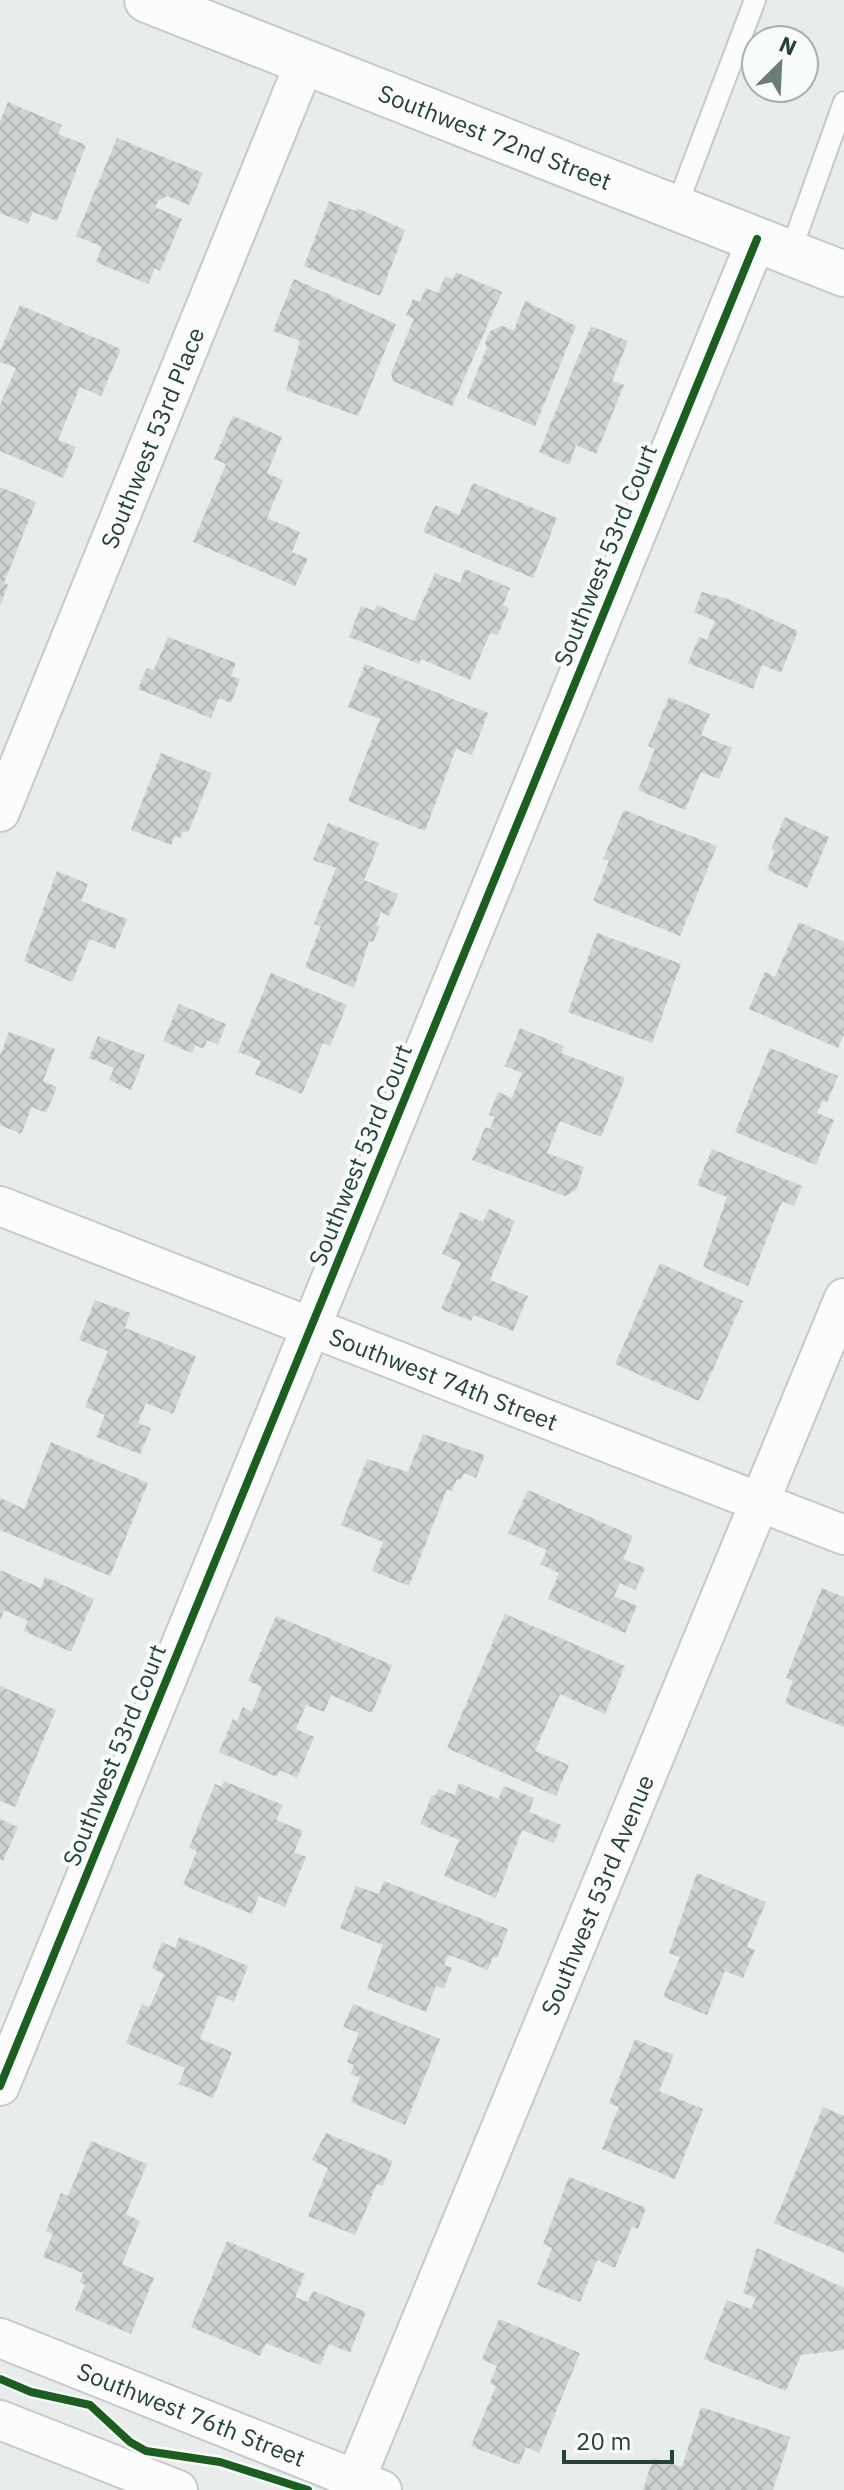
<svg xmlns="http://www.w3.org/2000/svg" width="844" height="2490" font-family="'IBM Plex Sans',sans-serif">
<defs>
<pattern id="building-cross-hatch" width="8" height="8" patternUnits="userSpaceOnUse" patternTransform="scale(2)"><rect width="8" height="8" fill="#cfd4d2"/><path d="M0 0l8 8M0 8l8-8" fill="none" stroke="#b2b7b5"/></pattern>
</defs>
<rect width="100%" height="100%" fill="#e8edeb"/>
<!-- building -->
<path fill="url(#building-cross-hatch)" d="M8,102l54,23 -4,9 28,11 -29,76 -24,-9 -5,12 -28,-11v-91z
M117,138l86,35 -14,32 -22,-9 -8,4 -4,7 27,12 -22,52 -5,-3 -7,16 -52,-22 6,-15 -26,-11z
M329,201l27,10 1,-3 48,22 -25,66 -76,-30z
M456,272l46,20 -50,114 -59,-25 -2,-8 23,-54 -8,-4 7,-16 7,3 6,-14 12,5 7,-17 8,3z
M294,279l102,45 -38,92 -72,-26 14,-49 -27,-10z
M525,301l51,25 -41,100 -68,-28 20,-51 -2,-4 5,-12 12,-5 12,4z
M20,305l101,44 -20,47 -21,-9 -22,53 18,7 -13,31 -63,-27v-46l16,-37 -16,-6v-11z
M591,326l37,15 -16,40 12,4 -28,69 -20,-9 -7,20 -30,-13z
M233,416l49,21 -15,36 16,7 -16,38 33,14 -8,20 16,7 -13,27 -102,-44 33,-78 -12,-5z
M473,483l84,35 -24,60 -110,-46 12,-27 24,10z
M0,487l36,15 -32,81 4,2 -8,21z
M465,569l45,19 -7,17 6,3 -11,27 -8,-2 -20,47 -49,-21 -2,5 -70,-27 12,-31 13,5 3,-6 37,16 21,-48 25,10z
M702,592l26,7 70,32 -17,42 -19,-8 -9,24 -65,-26 11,-26 8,3 8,-19 -21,-9z
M168,637l68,26 -5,13 9,3 -9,24 -12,-5 -8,20 -73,-29 9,-21 7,2z
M365,664l123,49 -16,42 -16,-6 -31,82 -77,-30 32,-82 -32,-12z
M669,697l41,17 -9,21 31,13 -13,31 -18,-7 -16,38 -47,-20 17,-41 -7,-3z
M161,753l51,20 -24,60 -5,-2 -3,7 -5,-2 -4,9 -40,-15z
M624,810l93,36 -37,90 -87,-35 16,-40 -6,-2z
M785,817l44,20 -22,51 -40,-18 8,-19 -4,-2z
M328,823l51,20 -15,37 34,14 -9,22 -8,-4 -5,13 4,1 -7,16 -4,-1 -15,47 -49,-21 16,-41 -7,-2 22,-56 -23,-8z
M57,871l31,13 -7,17 46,18 -12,30 -25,-10 -18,43 -48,-21z
M799,922l45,20v92l-6,14 -89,-39 16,-37 10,5z
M597,933l84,31 -29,79 -84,-31z
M271,973l76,32 -17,41 -7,-3 -21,51 -47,-20 6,-13 -23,-9z
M179,1004l47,20 -8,21 -11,-5 -3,9 -9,-4 -3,8 -29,-12z
M520,1028l44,18 -3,7 64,25 -24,59 -41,-16 -13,32 37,14 -8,23 -11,6 -93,-36 13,-33 5,2 5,-12 -6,-2 9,-23 14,6 10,-25 -17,-7z
M9,1032l46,17 -12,32 14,6 -11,26 -14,-6 -11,27 -21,-9v-69z
M98,1036l47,19 -14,35 -22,-10 5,-12 -25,-10z
M770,1048l68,28 -11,27 -4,-2 -6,12 17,7 -18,45 -81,-33z
M712,1149l90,37 -8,20 -12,-5 -34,85 -45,-19 24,-70 -30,-12z
M489,1209l26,12 -25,59 38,16 -15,35 -39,-16 -3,6 -30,-12 20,-46 -19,-9 18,-42 23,10z
M660,1263l83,38 -44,100 -84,-37z
M95,1300l35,13 -5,15 71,28 -23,58 -27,-11 -8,20 13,5 -11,26 -44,-17 9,-22 -20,-8 23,-56 -29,-11z
M423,1434l62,21 -9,23 -12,-5 -3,7 -4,-1 -5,12 -5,-2 -38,97 -37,-15 11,-29 -42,-17 26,-66 41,13z
M51,1442l97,41 -38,93 -110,-46v-32l24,11z
M528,1490l105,46 -10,23 22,9 -10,22 -15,-7 -6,13 23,10 -12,27 -77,-34 11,-26 -19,-9 7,-14 -39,-17z
M0,1570l41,18 4,-11 49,22 -23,53 -47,-21 4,-10 -24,-11 -4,10z
M822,1588l22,9v130l-59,-24 8,-22 -7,-3z
M505,1614l120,52 -20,48 -45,-20 -25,57 34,14 -13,31 -109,-48z
M276,1616l116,49 -20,48 -41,-18 -7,17 -18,-7 -10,24 18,8 -17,41 -17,-8 -3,7 -58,-25 14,-33 4,2 6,-14 9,5 10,-25 -14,-6z
M0,1686l56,24 -41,97 -15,-6z
M224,1781l59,24 -7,15 27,11 -9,21 12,5 -21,50 -26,-11 -7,18 -69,-29 14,-34 -8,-3 26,-64 7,3z
M459,1783l39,16 6,-13 30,12 -5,14 32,13 -7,18 -32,-13 -26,68 -52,-22 15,-36 -39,-16 12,-29 3,1 3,-7 17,6z
M0,1819l18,8 -15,34 -3,-2z
M697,1873l69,29 -19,45 8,3 -12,28 -18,-7 -18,44 -44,-18 17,-40 -11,-4z
M384,1881l124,48 -11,29 -4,-1 -5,13 -39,-15 -5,10 8,3 -8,20 -8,-2 -10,26 -59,-23 16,-44 -43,-17 16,-42 23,8z
M179,1937l69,29 -14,36 -16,-7 -18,44 32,13 -19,46 -34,-14 6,-16 -59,-25 16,-39 8,3 14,-33 -12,-6 10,-26 13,6z
M353,2004l87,35 -35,86 -54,-23 9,-25 -10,-3 4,-9 -7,-3 12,-29 -16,-6z
M635,2039l39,16 -15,36 44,18 -28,70 -73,-30 17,-42 -10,-4z
M823,2107l21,9v137l-70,-30z
M326,2133l67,28 -11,25 -5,-2 -22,51 -47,-19 20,-48 -16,-8z
M91,2141l56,23 -21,50 14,7 -18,43 32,14 -23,56 -56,-24 10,-25 -5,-3 3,-9 -40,-16 10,-23 -7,-3 15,-38 7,3z
M569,2177l77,31 -8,21 -6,-3 -17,42 -18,-8 -17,42 -43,-17 15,-37 -9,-4z
M227,2241l78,33 -10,23 13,5 5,-11 53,21 -16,41 -21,-9 -9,21 -54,-22 -6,13 -69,-29z
M757,2248l87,40v62l-43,5 -15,36 -82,-32 23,-59 24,9 5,-11 -13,-5z
M499,2319l81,34 -41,100 -13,-6 -7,18 -48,-19 25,-60 -6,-3 7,-17 -15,-7z
M701,2407l89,30 -17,53h-130l10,-32 29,9z"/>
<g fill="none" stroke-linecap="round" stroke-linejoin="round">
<!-- lane casing -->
<g stroke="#c5cac8" stroke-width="24">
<path id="lane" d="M676,208l79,-208
M790,253l54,-151"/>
</g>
<!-- street casing -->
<g stroke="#c5cac8" stroke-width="42">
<g id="street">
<path id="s1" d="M0,812l305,-750"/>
<path id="s2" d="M0,1206l844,329"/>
<path d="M0,2086l757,-1847"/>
<path id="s3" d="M0,2338l382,152"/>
<path d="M0,2420l178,70"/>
<path id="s4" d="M351,2490l493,-1192"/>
</g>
</g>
<!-- secondary casing -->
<g stroke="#c3cbc8" stroke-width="48">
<g id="secondary">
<path id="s5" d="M147,0l697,274"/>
</g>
</g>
<!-- lane -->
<use href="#lane" stroke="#fcfcfc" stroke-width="20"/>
<!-- street -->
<use href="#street" stroke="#fcfcfc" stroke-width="38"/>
<!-- secondary -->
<use href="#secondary" stroke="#fcfcfc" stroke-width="44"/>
<!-- cycleway casing -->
<g stroke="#f7fbf9" stroke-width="13">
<path id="cycleway" d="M0,2086l757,-1847
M0,2379l31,13 59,13 40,37 16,9 74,11 88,28"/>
</g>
<!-- cycleway -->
<use href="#cycleway" stroke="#1b5e20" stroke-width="8"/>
</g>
<g text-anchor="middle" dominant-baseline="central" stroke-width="8" stroke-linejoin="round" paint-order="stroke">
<!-- street labels -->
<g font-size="24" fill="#24423a" stroke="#f7fbf9">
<text stroke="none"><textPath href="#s5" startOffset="374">Southwest 72nd Street</textPath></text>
<text stroke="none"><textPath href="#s1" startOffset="404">Southwest 53rd Place</textPath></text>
<text transform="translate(605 555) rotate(-68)">Southwest 53rd Court</text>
<text transform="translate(360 1155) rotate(-68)">Southwest 53rd Court</text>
<text stroke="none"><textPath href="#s2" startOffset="476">Southwest 74th Street</textPath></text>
<text transform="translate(114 1755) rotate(-68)">Southwest 53rd Court</text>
<text stroke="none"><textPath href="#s4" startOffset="644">Southwest 53rd Avenue</textPath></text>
<text stroke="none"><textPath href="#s3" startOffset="206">Southwest 76th Street</textPath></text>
</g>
</g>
<!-- north arrow -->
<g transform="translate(780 64) rotate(24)"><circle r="38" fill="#f7fbf9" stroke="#a3b1ad" stroke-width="2"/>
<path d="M0-6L14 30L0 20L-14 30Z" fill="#697e78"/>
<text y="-12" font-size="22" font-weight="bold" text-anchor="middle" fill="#24423a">N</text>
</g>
<!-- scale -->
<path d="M564 2450v12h108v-12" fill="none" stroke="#24423a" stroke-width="4"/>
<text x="576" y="2450" font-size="24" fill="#24423a" stroke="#f7fbf9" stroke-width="6" paint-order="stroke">20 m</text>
</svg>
